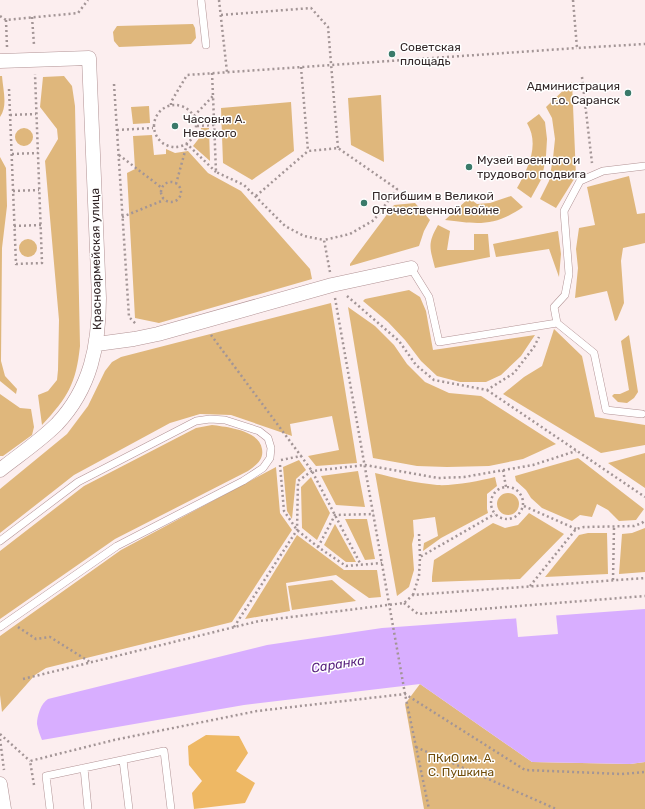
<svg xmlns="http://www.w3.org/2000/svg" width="645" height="809" font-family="Rubik,sans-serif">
<rect width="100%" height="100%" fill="#fceeef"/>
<!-- green -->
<path fill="#dfb77c" d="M193,24l2,4 1,10 -5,6 -72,3 -5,-6 -1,-9 4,-6z
M0,76h2c1,14 6,30 -2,41z
M64,76l8,10 3,20 5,240c-4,38 -12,51 -38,79l-4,-30 10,-4 9,-11 1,-10 1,-50 -14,-159 13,-22 -1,-10 -17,-22 3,-30z
M572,82l4,94 -20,32 -16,-9 9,-18 4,-23 2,-19 -3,-21 -6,-11z
M381,95l3,67 -33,-17 -3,-47z
M291,102l3,49 -42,29 -29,-17 -2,-55z
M149,106l1,17 -17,1 -2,-17z
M539,114l6,8 2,17 -1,17 -4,22 -11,20 -14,-10c11,-20 23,-43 10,-65z
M201,128h8l1,33 -17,-15 7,-9z
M15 137a9 9 0 1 1 18 0a9 9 0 1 1-18 0Z
M152,135l2,20 12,-1v-5l9,4 13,-2 20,22 33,18 69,78 2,10 -153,44 -24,-5 -8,-145 8,-4 -2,-33z
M0,157l6,11 1,38 -5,42 -1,113 4,15 12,13 -1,5 -16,-13z
M629,176l8,38 8,-1v30l-22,5 -2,13 3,42 -7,17 -2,1 -8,-30 -32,7 3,-30 -2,-19 3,-21 16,-3 -8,-38z
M511,196l12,11c-29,20 -45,17 -78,13l24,-22 8,6 13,-1z
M415,203l15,17 -6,11 -5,15 -69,20v-2l44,-59z
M438,225l12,6 -3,19h27v-16h14l2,23 -55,11c-5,-20 -8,-24 3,-43z
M558,231l3,23 -2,23 -10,-28 -53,8 -3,-13z
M19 248a9 9 0 1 1 18 0a9 9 0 1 1-18 0Z
M409,290l11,7 6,14 7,39 102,-15 -14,21 -20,19 -15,7h-26l-23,-6 -16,-15 -16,-21 -17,-18 -25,-21 2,-2z
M331,303l26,160 -41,3 -8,-10 31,-6 -7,-34 -42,8 2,12 -61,-21 -31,-1 -30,9 -96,52 -74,58v-44l67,-55 21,-28 17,-35 7,-9 9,-5z
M348,307l27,19 19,19 13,19 18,18 24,11 32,3 75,48 -33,15 -34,7 -42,1 -30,-1 -44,-8z
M554,329l28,27 13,61 50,8v20l-44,8 -98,-59 21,-17 18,-11z
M629,335l9,57 -4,6 -7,5 -9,-1 -6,-6 2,-2h6l9,-4 -8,-49z
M0,394l20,14 11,1 3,18 -2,8 -29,21h-3z
M212,425c15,2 47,5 50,24 2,11 -6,16 -14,22l-133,68 -115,80v-68l84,-65 112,-58z
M645,453v35l-37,-25z
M578,458l66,51 -8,11 -17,1 -11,-11 -11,-6 -5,13 -12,-2 -8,6 -30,-13 -11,-10 -5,-8 -10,-9 -1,-5z
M299,460l7,10 -10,9 -4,40 -5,-8 -4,-44z
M276,467l4,46 12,17 -60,92 -186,46 -11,7 -33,37 -2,-17v-59l121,-86z
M358,471l7,36 -29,-2 -15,-29z
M375,473c20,5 41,10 62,12 17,1 42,-4 58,-8l2,9 -10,8v15l1,4 -47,25 -18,13 1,-8 14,-7 -3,-19 -22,3 1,16 -2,8 2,26 -5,17 -12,9z
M311,477l19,36 -13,27 -15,-12 -1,-41z
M497 504a11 11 0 1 1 22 0a11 11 0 1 1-22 0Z
M529,513l35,21 -44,45 -88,3v-5l2,-17 59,-37 12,5 13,-3z
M345,519h22l8,40 -10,1z
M335,524l21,38h-10l-22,-17z
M645,528v44l-26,2 3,-40 10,-1z
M588,533h19l1,41 -63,3 34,-42z
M297,535l47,35h33l4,27 -12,1 -33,-23 -50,8 4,28 -45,8z
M332,580l24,21 -64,9 -4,-24z
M420,684l112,78 98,2 15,-2v47h-221l-19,-105z"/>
<!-- forest -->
<path fill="#eeb864" d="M206,735l33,1 9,17 -12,18 19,12 -10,20 -51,6 -2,-16 10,-12 -13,-16 -1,-19z"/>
<!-- water -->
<path fill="#d8aeff" d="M645,609v153l-15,2 -98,-2 -112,-78 -176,21 -202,35c-2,-5 -4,-10 -5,-16 0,-8 4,-21 11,-25l219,-54 115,-17z"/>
<!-- pier -->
<path fill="#fceeef" d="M556,614l2,20 -40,3 -2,-20z"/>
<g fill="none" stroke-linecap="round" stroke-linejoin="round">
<!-- lane casing -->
<g stroke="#b29395" stroke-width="8">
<path id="lane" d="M201,0l5,45
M411,268l18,29 10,45 118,-19 37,30 12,57 36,4
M557,323l-3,-16 11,-12 4,-21 -5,-63 16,-30 23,-10 42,-5
M0,541l78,-59 118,-61 14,-2 15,1 34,11 9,7 3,10 -1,10 -7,10 -20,13 -126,65 -117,81
M123,760l6,49
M84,768l4,41
M50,809l-4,-33 118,-25 7,58"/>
</g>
<!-- street casing -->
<g stroke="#b29395" stroke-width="15">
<path id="street" d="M0,61l89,-3 10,240c0,47 -8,90 -42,126 -17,17 -38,31 -57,46
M97,344l37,-5 24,-5 174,-49 79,-17
M0,784l4,25"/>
</g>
<!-- path -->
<path stroke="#a39596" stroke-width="2.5" stroke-dasharray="2 3" stroke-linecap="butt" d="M219,0l8,72
M573,0l4,48 68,-4
M221,15l90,-7 17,19 10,121
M0,16l6,4 72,-7 10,-13
M32,17l2,28
M6,20l1,27
M301,67l7,84
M212,73l1,23
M582,77l10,86
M114,84l15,233 7,7
M9,89l7,175 26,-1 -7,-189
M154 126a21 21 0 1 1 42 0a21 21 0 1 1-42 0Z
M171,105v-3l16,-27 390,-27
M10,115l26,-1
M194,116l19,-20 3,76 28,13 41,41 19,10 20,4 6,32
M197,126l17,-1
M117,130l36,-2
M12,154l26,-1
M119,155l43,33
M161 192a10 10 0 1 1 20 0a10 10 0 1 1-20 0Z
M176,184l11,-40 29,28
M13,191l26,-1
M256,196l52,-45 30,-3 59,41 -23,31 -24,14 -26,6
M122,217l42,-17
M14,226l27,-1
M347,296l52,45 17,24 18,15 53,10 27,-17 20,-26 5,-10
M335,298l70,396 24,115
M211,335l90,121
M487,390l158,107
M281,460l20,-4 11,15 49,94
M280,465l4,46 13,19 21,17 28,19 36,-3
M503,470l3,17
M491 503a16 16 0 1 1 32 0a16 16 0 1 1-32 0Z
M524,506l52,23
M419,534l1,23
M318,547l17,-32 39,-1
M613,580l1,-53
M530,586l46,-57 8,-2 50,-1 8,-3 3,-3
M413,595l6,-19 1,-19 75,-43
M404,603l14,11 227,-18
M18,627l18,12 14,-2 40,25
M234,627l63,-97 1,-49 14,-10 53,-6 73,13 26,-1 69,-12 43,-14
M23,679l236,-58 145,-18 9,-8 232,-17
M0,734l30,27
M0,739l4,31
M416,747l140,62
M34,785l-4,-24 84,-21 143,-29 148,-17 120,76 97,4 23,-2"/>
<!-- lane -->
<use href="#lane" stroke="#fff" stroke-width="7"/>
<!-- street -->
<use href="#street" stroke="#fff" stroke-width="14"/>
</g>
<!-- markers -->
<g fill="#3a7a6a" stroke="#fff" stroke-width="1.5">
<circle cx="392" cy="54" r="4"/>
<circle cx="628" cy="93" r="4"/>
<circle cx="175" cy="126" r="4"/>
<circle cx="469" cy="167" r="4"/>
<circle cx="364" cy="203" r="4"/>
</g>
<g text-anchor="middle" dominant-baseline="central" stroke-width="3" stroke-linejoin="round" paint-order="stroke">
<!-- poi labels -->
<g font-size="12" fill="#332728" stroke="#fff" text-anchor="start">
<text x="400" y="47">Советская<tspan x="400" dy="14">площадь</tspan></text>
<text x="620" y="86" text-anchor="end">Администрация<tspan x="620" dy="14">г.о. Саранск</tspan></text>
<text x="183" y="119">Часовня А.<tspan x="183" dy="14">Невского</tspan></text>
<text x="477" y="160">Музей военного и<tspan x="477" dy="14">трудового подвига</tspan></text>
<text x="372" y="196">Погибшим в Великой<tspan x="372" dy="14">Отечественной войне</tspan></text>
</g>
<!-- street labels -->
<g font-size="12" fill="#332728" stroke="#fff">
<text transform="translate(96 259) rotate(-91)">Красноармейская улица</text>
</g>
<!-- park labels -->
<g font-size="12" fill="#704d0a" stroke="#fff">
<text x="461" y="758">ПКиО им. А.<tspan x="461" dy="14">С. Пушкина</tspan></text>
</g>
<!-- water labels -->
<g font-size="13" font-style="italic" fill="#59237f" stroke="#fff">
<text transform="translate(338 664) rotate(-9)">Саранка</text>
</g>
</g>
</svg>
